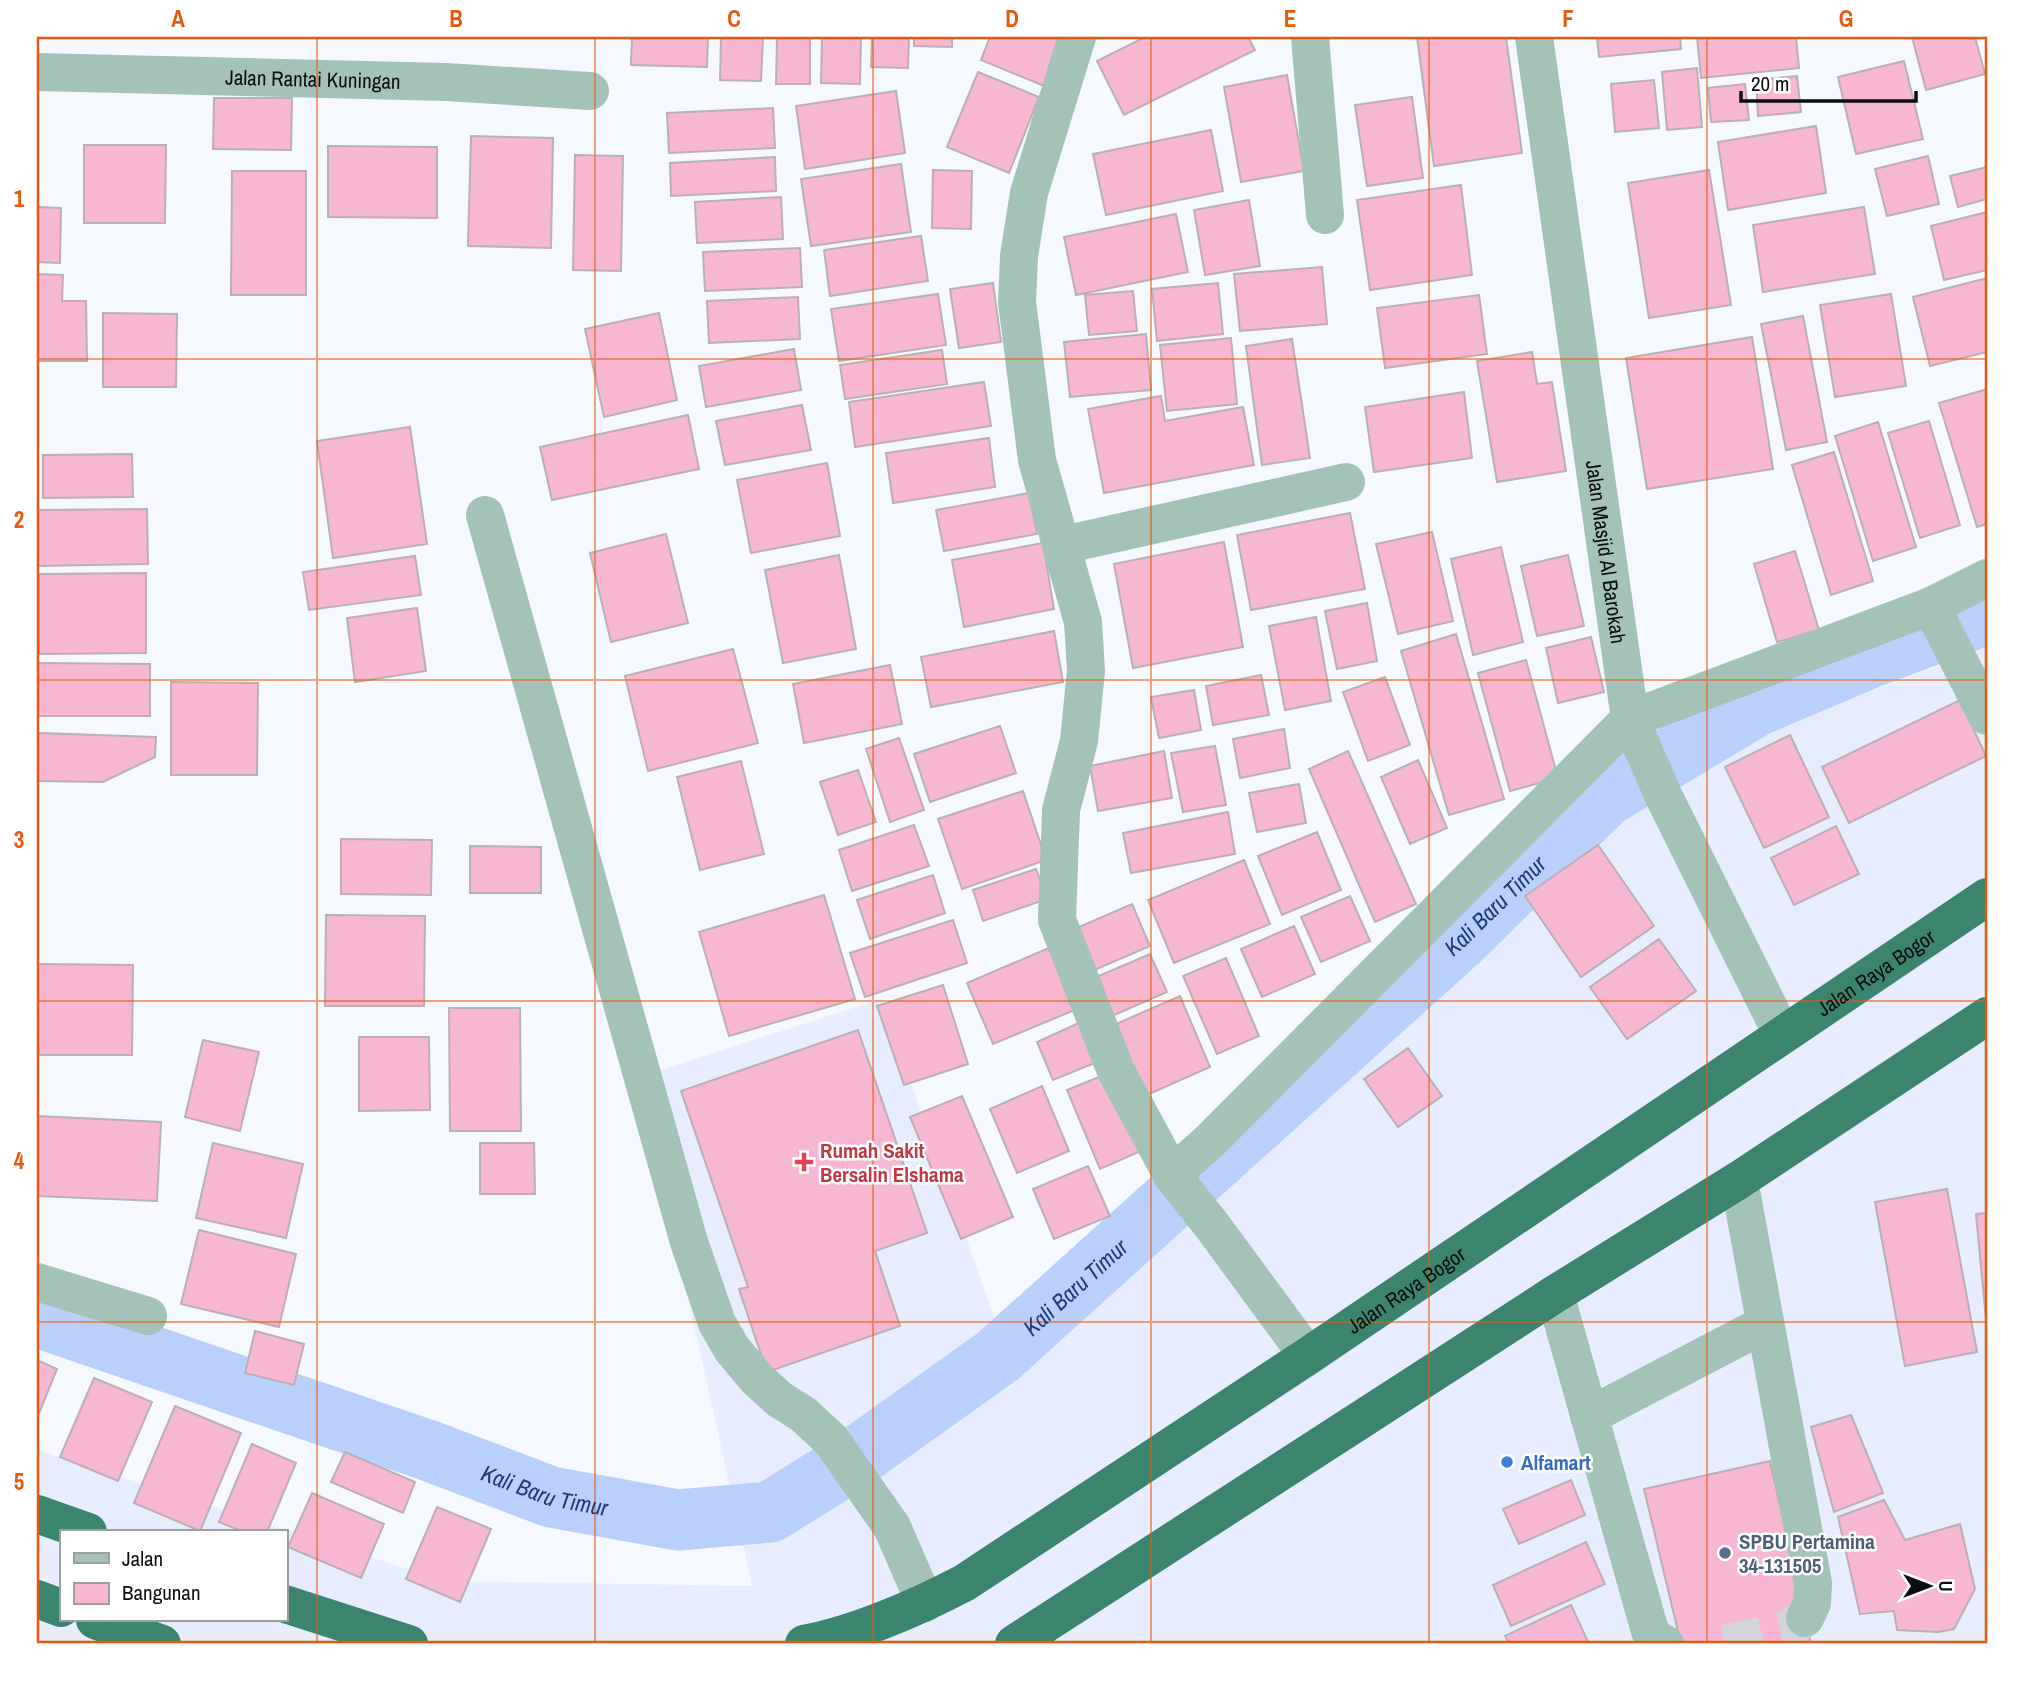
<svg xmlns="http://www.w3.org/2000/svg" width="2024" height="1681" font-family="'Archivo Narrow',sans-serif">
<rect width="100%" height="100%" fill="#f6f8ff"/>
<!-- built -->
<path fill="#e7edff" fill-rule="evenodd" d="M1987,640v1004h-1950v-194l408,131 307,5 -113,-509 242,-78 120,337 634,-560 323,-117zM61,1532h224v88h-224z"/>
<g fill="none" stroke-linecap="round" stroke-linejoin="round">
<!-- canal -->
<path stroke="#bad0fc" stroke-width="61" id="s1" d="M37,1317l390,133 124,47 127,23 92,-8 74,-46 154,-110 461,-416 147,-144 150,-90 116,-49 115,-43"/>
</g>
<!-- building -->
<path fill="#f7b7d3" stroke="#bbafb4" stroke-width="2" d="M632,37h76l-1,30 -76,-2z
M721,37h42l-2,44 -41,-1z
M777,37h33v47h-34z
M822,37h39l-1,47 -39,-1z
M872,37h37l-1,31 -37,-1z
M914,37h38v10l-38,-1z
M990,37h74l-20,49 -63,-26z
M1145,37h103l7,13 -131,65 -27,-54z
M1417,37h89l16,116 -88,13z
M1597,37h83l1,12 -82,8z
M1697,37h99l3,31 -98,10z
M1912,37h63l10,37 -59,16z
M1904,61l19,78 -67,15 -18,-77z
M1697,68l5,59 -35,3 -5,-58z
M978,72l61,25 -30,76 -62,-26z
M1287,75l17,96 -63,11 -17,-95z
M1797,76l4,36 -43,4 -2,-36z
M1654,80l5,48 -44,4 -4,-48z
M1745,84l4,36 -38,2 -3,-34z
M896,91l9,62 -100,16 -9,-63z
M1412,97l11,81 -56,8 -12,-81z
M214,98h78l-1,52 -78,-1z
M773,108l2,40 -106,5 -2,-40z
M1816,126l10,67 -98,17 -10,-68z
M1211,130l12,61 -117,24 -13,-61z
M471,136l82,2 -2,110 -83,-2z
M84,145h82l-1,78h-81z
M328,146l109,1v71l-109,-1z
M575,155l48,1 -2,115 -48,-1z
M1928,156l11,48 -52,12 -12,-47z
M775,157l1,34 -105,5 -1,-33z
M901,164l10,68 -100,14 -10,-67z
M1987,167v32l-29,8 -8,-31z
M933,170l39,1 -1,58 -39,-1z
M1709,170l22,135 -82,13 -21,-135z
M232,171h74v124h-75z
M1461,185l11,90 -102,15 -13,-90z
M781,197l2,42 -86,4 -2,-41z
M1249,200l11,66 -55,9 -11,-65z
M37,207l24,1 -1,55 -23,-1z
M1864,207l11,67 -112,18 -10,-67z
M1987,212v58l-43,10 -13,-54z
M1176,214l12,58 -112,23 -12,-58z
M921,236l7,45 -98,15 -6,-46z
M800,248l2,39 -97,4 -2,-39z
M1322,267l5,57 -87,7 -6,-57z
M37,274l26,1 -1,26h24l1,60h-50z
M1987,278v74l-57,14 -17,-69z
M993,283l8,59 -42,6 -9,-59z
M1218,283l5,51 -66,7 -5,-52z
M1133,291l4,40 -48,4 -4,-40z
M938,294l8,51 -107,16 -8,-52z
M1891,294l15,92 -71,11 -15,-92z
M1479,295l8,59 -102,14 -8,-60z
M798,297l2,42 -91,4 -2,-42z
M103,313l74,1 -1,73h-73z
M659,313l18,87 -73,17 -19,-88z
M1803,316l24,126 -41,8 -25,-126z
M1146,334l5,56 -81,7 -6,-55z
M1752,337l21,132 -126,20 -21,-131z
M1231,338l6,66 -70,7 -7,-66z
M1292,339l18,119 -48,7 -16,-119z
M794,349l7,41 -95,17 -7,-41z
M942,350l5,34 -102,15 -5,-34z
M1532,352l5,32 15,-2 14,89 -69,11 -20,-121z
M984,382l7,44 -136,21 -6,-45z
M1987,389v135l-10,3 -38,-124z
M1464,392l8,66 -98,14 -9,-65z
M1161,396l4,25 78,-14 11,58 -150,28 -16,-84z
M802,405l9,45 -86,15 -9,-44z
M688,415l11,54 -147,31 -12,-53z
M1929,421l31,104 -40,13 -32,-105z
M1878,422l38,125 -43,14 -38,-125z
M410,427l17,117 -94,14 -16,-117z
M989,438l6,49 -102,16 -7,-50z
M1834,452l39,129 -42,14 -39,-130z
M132,454l1,43 -90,1v-43z
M827,463l13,73 -89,17 -14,-73z
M1029,493l8,41 -93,17 -8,-41z
M147,509l1,55 -111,2v-56z
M1350,513l15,76 -114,21 -14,-75z
M1432,532l21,89 -55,13 -22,-90z
M666,534l22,89 -77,19 -21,-89z
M1224,542l19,105 -110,21 -19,-104z
M1043,543l11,66 -90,18 -12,-67z
M1501,547l22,95 -50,13 -22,-96z
M1795,551l24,79 -42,12 -23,-78z
M839,555l17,94 -73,14 -18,-93z
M1568,555l16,71 -47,10 -16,-70z
M415,556l6,39 -112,15 -6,-38z
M146,573v80l-107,1v-80z
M1367,603l10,58 -40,8 -12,-58z
M417,608l9,63 -71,11 -8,-64z
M1316,617l15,84 -46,9 -16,-84z
M1054,631l9,51 -132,25 -10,-50z
M1456,634l48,165 -55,16 -48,-164z
M1591,637l13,55 -46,11 -12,-55z
M733,649l25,94 -110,28 -23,-95z
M1526,660l32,118 -48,13 -32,-118z
M37,663l113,1v52h-113z
M890,665l12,59 -98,19 -11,-59z
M1261,675l8,40 -56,10 -7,-39z
M1385,677l25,68 -42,16 -25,-69z
M171,682l87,1 -1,92h-86z
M1194,690l7,40 -42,8 -8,-41z
M1960,700l26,56 -137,67 -27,-56z
M1000,726l16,47 -86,29 -16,-48z
M1284,729l6,39 -50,10 -7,-39z
M38,733l118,4 -1,20 -52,25 -66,-1z
M1790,735l39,82 -65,31 -39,-81z
M899,738l25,72 -34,12 -24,-73z
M1215,746l11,59 -43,7 -12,-59z
M1164,751l8,47 -74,13 -8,-45z
M1348,751l68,153 -41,18 -66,-153z
M1418,760l29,68 -37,16 -29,-67z
M741,761l23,93 -64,16 -23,-93z
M858,770l18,52 -38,13 -18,-53z
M1299,784l7,39 -49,9 -8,-39z
M1023,791l23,69 -84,29 -24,-70z
M1228,812l7,42 -104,19 -8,-40z
M914,825l15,41 -77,25 -13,-41z
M1836,826l23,48 -65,31 -23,-47z
M1317,832l24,58 -59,25 -24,-59z
M341,839l91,1 -1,55 -90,-1z
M1598,845l56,81 -73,51 -56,-81z
M470,846l71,1v46h-71z
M1244,860l26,64 -96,39 -26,-63z
M1036,869l11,30 -64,22 -10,-31z
M933,875l12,38 -75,26 -13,-39z
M824,895l31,104 -126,37 -30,-104z
M1350,896l20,45 -49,21 -20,-45z
M1132,904l18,42 -60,26 -18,-42z
M326,915l99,1 -1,90h-99z
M953,920l14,43 -102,34 -15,-44z
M1294,926l21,48 -53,23 -21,-48z
M1659,939l37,52 -69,48 -37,-52z
M1051,947l26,62 -84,35 -26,-61z
M1150,954l17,38 -62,27 -18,-38z
M1226,958l33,78 -42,18 -34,-78z
M37,964l96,1 -1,90h-95z
M943,985l25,79 -64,21 -27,-79z
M1180,996l30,71 -72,32 -31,-71z
M449,1008h71l1,123h-71z
M1085,1020l17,40 -49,20 -16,-38z
M858,1030l69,203 -52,18 25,75 -133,46 -28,-83 9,-2 -67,-196z
M359,1037h70l1,73 -71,1z
M203,1040l56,12 -19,79 -55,-14z
M1408,1048l34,48 -44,31 -34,-48z
M1111,1072l32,78 -43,19 -33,-79z
M1042,1086l27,65 -52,22 -27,-64z
M962,1096l51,121 -52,22 -51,-122z
M37,1116l124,6 -4,79 -120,-5z
M213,1143l90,21 -17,74 -90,-20z
M480,1143h54l1,51h-55z
M1088,1166l22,50 -56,23 -21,-50z
M1947,1189l30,163 -72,14 -30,-164z
M1987,1213v117l-11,-116z
M199,1230l97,24 -17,73 -98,-23z
M255,1331l49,13 -10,41 -49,-12z
M37,1360l20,9 -20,49z
M94,1378l58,24 -34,79 -58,-24z
M175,1406l66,27 -41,98 -66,-28z
M1851,1415l32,78 -49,19 -23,-85z
M252,1444l44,19 -29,69h-23l-25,-10z
M345,1452l70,30 -12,31 -72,-31z
M1770,1461l41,183h-130l-37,-155z
M1571,1480l14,35 -66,29 -16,-35z
M312,1493l72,31 -23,54 -73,-31z
M1884,1500l21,40 55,-16 15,65 -21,40 -16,3 -41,-2 -3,-19 -34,3 -22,-97z
M437,1507l54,22 -31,73 -54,-23z
M1586,1542l19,42 -94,42 -18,-41z
M1571,1605l18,39h-80l-4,-8z"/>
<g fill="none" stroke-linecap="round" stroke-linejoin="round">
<!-- minor-tunnel -->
<path stroke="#d3d5db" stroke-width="38" stroke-dasharray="38 19" stroke-linecap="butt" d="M1725,1644l61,-14 19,-12"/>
<!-- minor -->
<g stroke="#a4c3b8" stroke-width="38">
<path d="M1077,37l-48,156 -10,63 -2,46 20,158 46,162 3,49 -7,70 -18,69 -4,110 59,151 56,104 40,-36 418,-420 301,-113 56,-28"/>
<path d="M1310,37l15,178"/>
<path id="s2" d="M1534,37l96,682 34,78 118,237"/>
<path id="s3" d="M37,72l409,10 144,9"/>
<path d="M485,515l204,727 28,81 15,26 25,30 22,20 25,16 27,25 61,87 33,76"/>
<path d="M1063,545l283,-63"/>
<path d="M1931,606l56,110"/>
<path d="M1172,1175l41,52 95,129"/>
<path d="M1739,1180l74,403 -1,20 -7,15"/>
<path d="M37,1282l111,34"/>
<path d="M1555,1294l95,337 7,9 8,4"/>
<path d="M1589,1416l176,-92"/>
</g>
<!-- highway -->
<g stroke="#3b846e" stroke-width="38">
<path d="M37,1514l51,18"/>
<path d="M37,1599l24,9"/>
<path d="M285,1604l124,40"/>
<path d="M95,1620l67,24"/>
<path id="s4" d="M804,1644c55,-11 110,-35 160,-61l344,-227 679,-459"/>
<path d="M1014,1644l541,-350 184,-114 248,-164"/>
</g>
</g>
<!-- grid -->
<path fill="none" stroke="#e8590c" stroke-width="2" stroke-opacity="0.55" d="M317,37v1607M595,37v1607M873,37v1607M1151,37v1607M1429,37v1607M1707,37v1607M37,359h1950M37,680h1950M37,1001h1950M37,1322h1950"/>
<!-- markers -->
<path fill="#e0444e" stroke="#fff" stroke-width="2.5" d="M800.5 1151.5h7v7h7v7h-7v7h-7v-7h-7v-7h7z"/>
<circle fill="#3f7fe0" stroke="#fff" stroke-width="2.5" cx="1507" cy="1462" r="7"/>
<circle fill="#5c6f8a" stroke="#fff" stroke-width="2.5" cx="1725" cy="1553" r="7"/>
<g text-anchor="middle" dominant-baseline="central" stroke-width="5" stroke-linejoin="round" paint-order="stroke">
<!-- street labels -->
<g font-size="21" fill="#0c0d10" stroke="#fff">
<text stroke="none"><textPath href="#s3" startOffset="276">Jalan Rantai Kuningan</textPath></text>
<text stroke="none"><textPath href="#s2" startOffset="520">Jalan Masjid Al Barokah</textPath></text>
<text stroke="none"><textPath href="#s4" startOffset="1269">Jalan Raya Bogor</textPath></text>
<text stroke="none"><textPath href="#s4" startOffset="702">Jalan Raya Bogor</textPath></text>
</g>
<!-- health labels -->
<g font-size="21" font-weight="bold" fill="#be3a42" stroke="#fff" text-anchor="start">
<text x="820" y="1150">Rumah Sakit<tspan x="820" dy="24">Bersalin Elshama</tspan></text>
</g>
<!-- shop labels -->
<g font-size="21" font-weight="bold" fill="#366cbe" stroke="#fff" text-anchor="start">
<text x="1521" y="1462">Alfamart</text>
</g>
<!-- service labels -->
<g font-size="21" font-weight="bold" fill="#4e5e75" stroke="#fff" text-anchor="start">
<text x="1739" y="1541">SPBU Pertamina<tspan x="1739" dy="24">34-131505</tspan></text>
</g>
<!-- water labels -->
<g font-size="23" font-style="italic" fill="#1f3a78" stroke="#fff">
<text stroke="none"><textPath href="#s1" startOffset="1713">Kali Baru Timur</textPath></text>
<text stroke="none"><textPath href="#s1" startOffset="1146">Kali Baru Timur</textPath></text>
<text stroke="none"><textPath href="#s1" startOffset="537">Kali Baru Timur</textPath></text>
</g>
</g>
<!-- border -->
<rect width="2024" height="1681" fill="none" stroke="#ffffff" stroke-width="77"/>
<!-- legend -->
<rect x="60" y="1530" width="228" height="91" fill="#ffffff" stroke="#9e9e9f" stroke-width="2"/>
<rect x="74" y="1553" width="35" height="10" fill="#a4c3b8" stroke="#9e9e9f" stroke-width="2"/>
<text x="122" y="1566" font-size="21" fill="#0c0d10">Jalan</text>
<rect x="74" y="1583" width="35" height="21" fill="#f7b7d3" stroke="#9e9e9f" stroke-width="2"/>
<text x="122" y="1600" font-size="21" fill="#0c0d10">Bangunan</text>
<!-- north arrow -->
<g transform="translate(1929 1586) rotate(90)" stroke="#ffffff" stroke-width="5" paint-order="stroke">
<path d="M0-5L12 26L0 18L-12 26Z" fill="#0c0d10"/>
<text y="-10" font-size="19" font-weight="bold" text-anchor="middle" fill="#0c0d10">U</text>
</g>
<!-- scale -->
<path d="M1741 91v10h175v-10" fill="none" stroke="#0c0d10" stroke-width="3.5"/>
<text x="1751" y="91" font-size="21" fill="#0c0d10" stroke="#ffffff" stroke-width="5" paint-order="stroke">20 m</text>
<rect x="38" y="38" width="1948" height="1604" fill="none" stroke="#e8590c" stroke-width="2.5"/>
<g font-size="23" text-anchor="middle" font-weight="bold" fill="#e8590c">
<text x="178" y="27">A</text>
<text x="456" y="27">B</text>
<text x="734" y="27">C</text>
<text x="1012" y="27">D</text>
<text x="1290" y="27">E</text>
<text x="1568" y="27">F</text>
<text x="1846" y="27">G</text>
<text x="19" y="207">1</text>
<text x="19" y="528">2</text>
<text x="19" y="848">3</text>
<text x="19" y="1169">4</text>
<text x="19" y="1490">5</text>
</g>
</svg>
